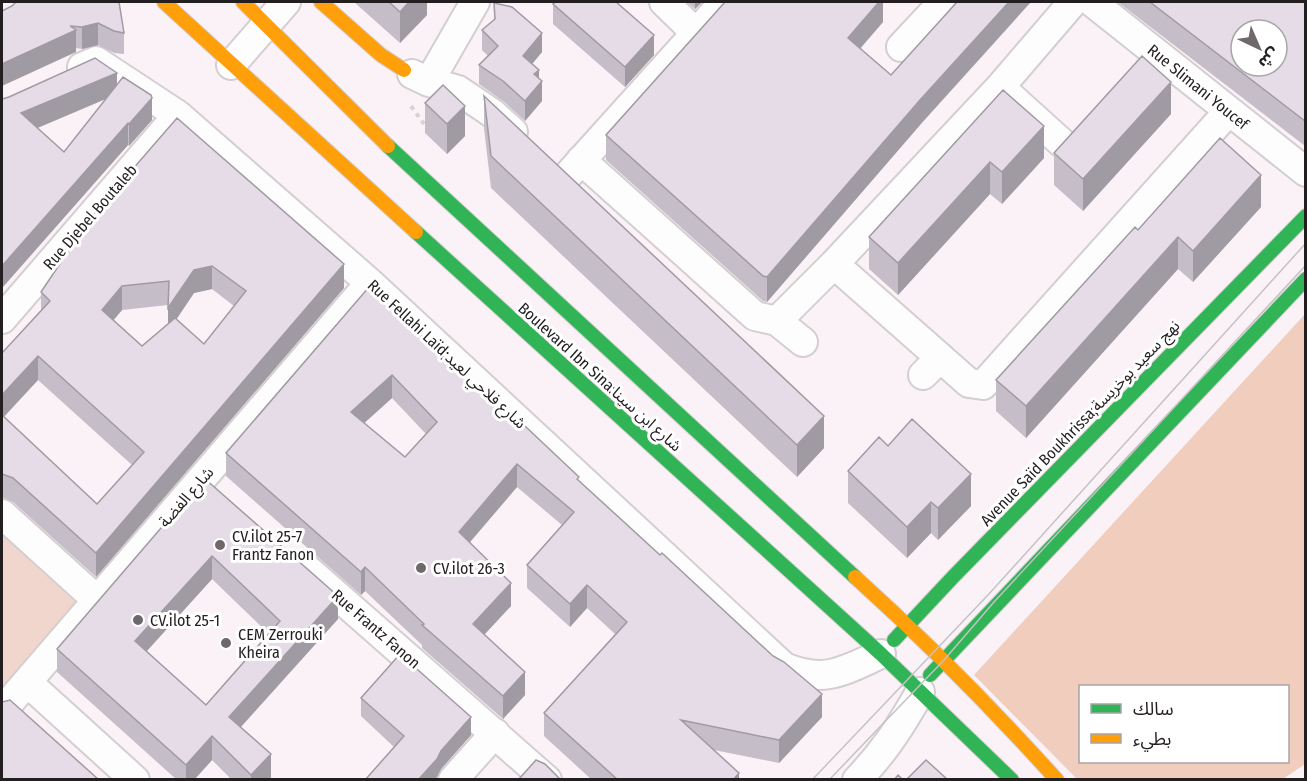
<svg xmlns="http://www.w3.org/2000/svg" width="1307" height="781" font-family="'Fira Sans Condensed','Noto Sans Arabic',sans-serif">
<rect width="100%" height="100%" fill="#faf2f7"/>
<!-- green -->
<path fill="#f0d6cc" d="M2,526l84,74 -84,96z"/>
<!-- forest -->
<path fill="#f1cdbe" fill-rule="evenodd" d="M1305,314v450l-22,15h-206l-103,-104zM1080,686h208v76h-208z"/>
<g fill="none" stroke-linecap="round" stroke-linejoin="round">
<!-- street casing -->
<g stroke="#d4ced1" stroke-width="32">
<path id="street" d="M664,2l32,31
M1092,2l214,170
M901,47l42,-45
M231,65l55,-63
M82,67l14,-6 82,54 192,168 414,384c41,17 59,4 97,-13
M412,74l17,8 46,-80
M429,82l29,8 34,23 21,19
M1000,87l62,56
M581,160l174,156 22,5
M569,174l155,-172
M834,264l166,-177 73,-85
M2,319l176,-204
M803,342l-26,-21 57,-57 135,119 14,2 245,-273
M923,375l17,-17
M2,514l95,86
M308,570l239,210
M27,682l108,98
M2,711l368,-428
M453,780l42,-47
M857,780c27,-28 44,-54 63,-88"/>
</g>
<!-- fast casing -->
<g stroke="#d4ced1" stroke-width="16">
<path id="fast" d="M388,146l467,431
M416,232l465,422 131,126
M894,640l59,-63 353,-361
M930,675l376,-396"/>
</g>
<!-- slow casing -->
<g stroke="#d4ced1" stroke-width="16">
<path id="slow" d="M164,2l252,230
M243,2l145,144
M321,2l60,53 23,15
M855,577c71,64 138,132 202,203"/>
</g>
<!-- path -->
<path stroke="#d5d3d4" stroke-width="4" stroke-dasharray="4.5 4.5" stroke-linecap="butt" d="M411,106l13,18"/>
<!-- street -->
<use href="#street" stroke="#fefdfe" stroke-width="28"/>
<!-- fast -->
<use href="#fast" stroke="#30b455" stroke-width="14"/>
<!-- slow -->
<use href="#slow" stroke="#ff9f0a" stroke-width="14"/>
<!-- tram -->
<path stroke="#c4c2c4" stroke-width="1.5" d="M812,780l176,-185 318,-352
M829,780l115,-120 50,-58 312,-337"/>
</g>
<!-- wall -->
<path fill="#c5bdc8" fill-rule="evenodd" d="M119,2l5,31v21l-10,-1 -16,-8 -16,4 -6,-1v4l-74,-41z
M354,2h73v13l-27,28z
M687,2h15l-7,7z
M883,2v20l-22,26 59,77 -153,177 -4,-1 -157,-141v-25z
M1118,2h187v144z
M494,3l48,49 -10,12 7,14 3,23 -17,20 -22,-20 -24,-17v-19l9,-9 -6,-6v-20l12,-10z
M553,4l101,51 -29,32 -72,-63z
M117,86l35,34 -23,26 -1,-1 -126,143v-189zM106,99l-42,53 -27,-24z
M1003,90l41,68 -42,46 -12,-10 -92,101 -29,-26v-32z
M484,96l340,352 -27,29 -306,-289 -7,-60z
M425,103l40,33 -18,18 -22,-21z
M1171,114l-88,97 -29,-26v-32z
M1261,207l-68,75 -15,-13 -152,169 -30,-27v-31l142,-150z
M92,216l252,72 -248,289 -83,-75 -11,-5v-144l39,-42v-19zM212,289l22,17 -30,38 -28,-25 18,-26zM168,305v19l-26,22 -28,-26 8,-10zM38,380l94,85 -35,39 -94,-87z
M369,287l135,125 75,69 243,236 -43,46 -65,-13 25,30h-147l-48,-44v-23l71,-79 -28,-26 -17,19 -43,-39v-23l35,-40 -45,-38 -47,55 41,64 -27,28 41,61 -22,24 -81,-71v-3l-57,-54 -4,4 -135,-119v-23zM392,398l34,36 -21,23 -41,-34z
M888,446l83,60 -33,34 -7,-7 -24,25 -59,-55v-32z
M204,478l134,141 -97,108 30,50 -2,3h-37l-20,-20 -18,20h-17l-120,-108v-23zM212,579l57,55 -63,71 -59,-54z
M361,698l110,37 -30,34 -6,11h-70l29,-33 -33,-31z"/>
<!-- shaded-wall -->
<path fill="#a09aa2" d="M409,2h18v13l-27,28v-31z
M695,2h7l-7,7z
M879,2h4v20l-35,40v-24z
M1009,2h22l-111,123 -153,177v-25l153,-177z
M98,23v22l-16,4v-22z
M76,30v22l-74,34v-22z
M542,33v19l-19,23v-19z
M654,35v20l-29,32v-20z
M539,70v15l3,-4v20l-17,20v-20l9,-27z
M117,73v21l-96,41v-22z
M1171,82v32l-88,97v-32z
M152,98v22l-23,26v-22z
M465,106v30l-18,18v-30z
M128,123v22l-126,143v-22z
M1044,126v32l-42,46v-32z
M990,162v32l-92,101v-32z
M1261,175v32l-68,75v-31z
M1178,237v32l-152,169v-32z
M344,264v24l-248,289v-24z
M212,266v23l-18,4 -26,39v-24l26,-38z
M122,286v24l-20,23v-23z
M38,356v24l-36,39v-24z
M392,375v23l-41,37v-23z
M824,416v32l-27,29v-32z
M517,464v23l-58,68v-23z
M971,474v32l-33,34v-32z
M931,502v31l-24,25v-31z
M212,556v23l-77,85v-23z
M365,567v24l-4,4v-23z
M511,583v23l-38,41v-23z
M587,585v23l-17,19v-23z
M338,596v23l-109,121v-23z
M525,672v23l-22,24v-23z
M822,694v23l-43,46v-23z
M471,717v18l-30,34 -4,8 -2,3h-17l23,-29z
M212,736v24l-18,20h-8v-15z
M271,754v23l-2,3h-18v-5z
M739,773v7h-6z"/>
<!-- building -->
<path fill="#e5dce8" stroke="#a09aa2" stroke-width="1.5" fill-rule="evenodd" d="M16,2h103l5,31 -10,-2 -16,-8 -16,4 -12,-1 6,4 -74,34v-53l10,-5z
M389,2h20l-9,10z
M556,2h60l38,33 -29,32 -72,-63z
M725,2h154l-31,36 43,37 66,-73h52l-89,98 -153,177 -4,-1 -157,-141z
M1150,2h155v119zM1241,30h36v36h-36z
M494,3l18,4 30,26 -19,23 16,14 -5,4 8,7 -17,20 -22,-20 -24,-16 19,-19 -16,-16 13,-11z
M1142,56l29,26 -88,97 -29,-26z
M95,58l22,15 -96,40 43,39 59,-75 28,18 1,3 -23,26 -1,-1 -126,143v-167l7,-2z
M443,85l22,21 -18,18 -22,-21z
M1003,90l41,36 -42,46 -12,-10 -92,101 -29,-26z
M484,96l340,320 -27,29 -306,-289z
M177,118l167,146 -248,289 -83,-75 -11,-4v-59l95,89 47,-52 -106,-96 -36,39v-42l48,-52 -9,-9 51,-76zM212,266l34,25 -42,53 -29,-26 -33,28 -40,-36 20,-24 47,-5 -1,27 26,-38z
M1220,138l41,37 -68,76 -15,-14 -152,169 -30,-26 139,-153 3,3z
M369,287l135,125 3,-3 72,68 -2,2 83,76 2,-2 111,103 11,6 38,32 -43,46 -98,-20 58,53 -6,7h-115l-74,-67 83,-91 -40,-37 -17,19 -43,-39 47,-53 -57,-48 -58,68 52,51 -38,41 52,48 -22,24 -81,-71 2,-1 -59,-57 -4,5 -135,-119zM392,375l45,47 -32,35 -54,-45z
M912,419l59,55 -33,34 -7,-6 -24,25 -59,-56 31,-34 9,9z
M204,478l134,118 -109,121 42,37 -20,21 -39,-39 -26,29 -129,-116zM212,556l68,65 -74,84 -71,-64z
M400,654l71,63 -30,34 -4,8 -19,21h-53l39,-44 -43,-38z
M10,700l89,80h-97v-78z
M536,760l9,4 16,16h-43z
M926,760l22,20h-42z
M898,775l5,5h-9z"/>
<!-- markers -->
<g fill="#6e686b" stroke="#fff" stroke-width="2">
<circle cx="220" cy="545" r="6"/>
<circle cx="421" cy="568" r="6"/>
<circle cx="138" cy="620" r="6"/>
<circle cx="226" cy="643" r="6"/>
</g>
<g text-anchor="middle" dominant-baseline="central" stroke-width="6" stroke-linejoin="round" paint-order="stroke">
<!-- street labels -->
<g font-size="16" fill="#231e20" stroke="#fff">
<text transform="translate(1198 87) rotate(39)">Rue Slimani Youcef</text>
<text transform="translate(90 217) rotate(-49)">Rue Djebel Boutaleb</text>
<text transform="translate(447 354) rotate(43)">Rue Fellahi Laïd;شارع فلاحي لعيد</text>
<text transform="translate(600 377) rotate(42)">Boulevard Ibn Sina:شارع ابن سينا</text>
<text transform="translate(1080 423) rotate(-46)">Avenue Saïd Boukhrissa;نهج سعيد بوخريسة</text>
<text transform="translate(186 497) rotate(-49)">شارع الفضة</text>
<text transform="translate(376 629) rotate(41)">Rue Frantz Fanon</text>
</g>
<!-- poi labels -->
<g font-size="16" fill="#231e20" stroke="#fff" text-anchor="start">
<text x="232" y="536">CV.ilot 25-7<tspan x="232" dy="18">Frantz Fanon</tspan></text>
<text x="433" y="568">CV.ilot 26-3</text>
<text x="150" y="620">CV.ilot 25-1</text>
<text x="238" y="634">CEM Zerrouki<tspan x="238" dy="18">Kheira</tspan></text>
</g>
</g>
<!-- border -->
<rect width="1307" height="781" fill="none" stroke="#231e20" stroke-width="6"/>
<!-- legend -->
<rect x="1079" y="685" width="210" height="78" fill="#ffffff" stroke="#a7a5a6" stroke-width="1.5"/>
<rect x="1091" y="704" width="30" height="9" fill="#30b455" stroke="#a7a5a6" stroke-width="1.5"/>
<text x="1133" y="715" font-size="18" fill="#231e20">سالك</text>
<rect x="1091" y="734" width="30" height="9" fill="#ff9f0a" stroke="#a7a5a6" stroke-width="1.5"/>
<text x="1133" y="745" font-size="18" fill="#231e20">بطيء</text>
<!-- north arrow -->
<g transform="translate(1259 48) rotate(136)"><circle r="28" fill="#ffffff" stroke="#a7a5a6" stroke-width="1.5"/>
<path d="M0-4.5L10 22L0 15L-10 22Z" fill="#6e686b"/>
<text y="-9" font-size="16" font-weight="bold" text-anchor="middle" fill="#231e20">ش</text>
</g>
</svg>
